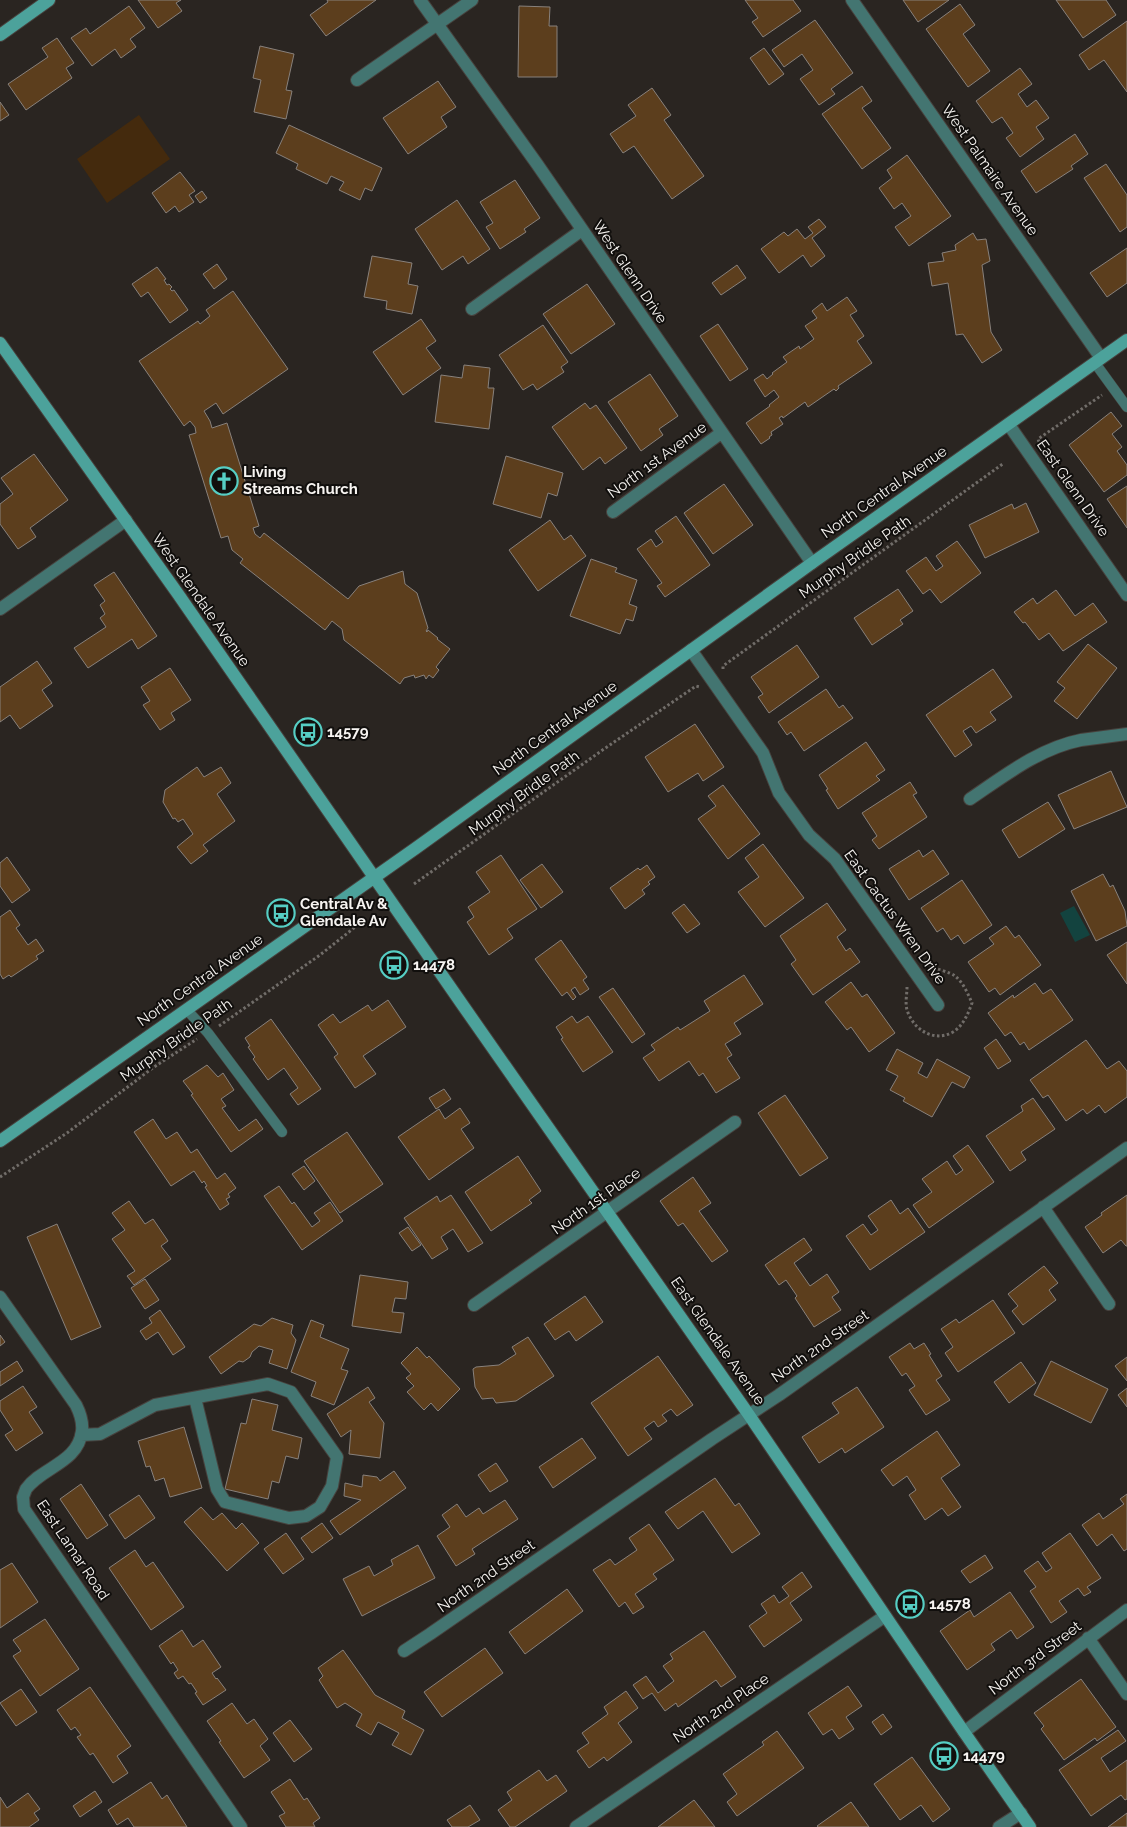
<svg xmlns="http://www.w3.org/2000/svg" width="1127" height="1827" font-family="Raleway,sans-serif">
<rect width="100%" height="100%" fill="#2a2521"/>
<!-- green -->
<path fill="#442a0d" d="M139,115l31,44 -63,44 -30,-44z"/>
<!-- water -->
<path fill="#13433f" d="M1074,906l16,29 -15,7 -15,-29z"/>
<!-- building -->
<path fill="#5c3e1d" stroke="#88817c" d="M138,0h43l-5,3 6,8 -24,17z
M327,0h49l-50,36 -16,-21 18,-13z
M745,0h48l8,11 -38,26 -11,-15 6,-4z
M903,0h46l-31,22z
M1056,0h50l10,15 -33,23z
M960,4l15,21 -12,9 27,37 -22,16 -42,-58z
M129,6l16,22 -15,11 6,8 -15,11 -6,-9 -23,17 -21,-28 15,-10 4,6z
M519,6l31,1 -1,19h8v51h-39z
M815,20l38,53 -22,16 4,5 -16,11 -19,-26 13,-9 -11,-16 -18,13 -12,-17z
M1127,21v71l-23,-32 -15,10 -10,-15z
M57,38l17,25 -8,5 6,10 -46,32 -18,-26 40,-27 -6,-9z
M260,46l34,8 -8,36 6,1 -6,28 -32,-7 7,-32 -8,-2z
M764,48l20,26 -15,11 -19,-27z
M1020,68l12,16 -14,10 9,13 9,-7 13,18 -13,9 8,12 -24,18 -14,-19 7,-5 -11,-16 -10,6 -16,-22z
M438,81l18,26 -15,10 6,10 -39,27 -25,-36z
M862,86l10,15 -10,7 29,40 -29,21 -40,-55z
M652,88l19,27 -7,5 40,56 -32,23 -38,-53 -11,7 -13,-19 26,-18 -8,-11z
M0,102l9,13 -9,6z
M289,125l93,43 -10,23 -7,-3 -5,12 -21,-10 5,-8 -13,-6 -4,8 -31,-15 2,-5 -22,-11z
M1075,134l13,20 -17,12 2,3 -37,24 -15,-22z
M907,155l44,61 -42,30 -14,-19 16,-11 -9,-13 -8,6 -15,-21 13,-10 -5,-8z
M1106,164l21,31v32l-7,5 -36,-54z
M180,172l15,19 -6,4 5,7 -15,10 -4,-6 -9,7 -14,-20z
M515,180l25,38 -16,11 2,3 -26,17 -14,-22 7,-4 -13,-21z
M202,191l5,7 -7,5 -5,-7z
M457,200l33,49 -22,15 -5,-8 -21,14 -27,-41z
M819,219l7,8 -14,11 13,18 -14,11 -8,-12 -24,18 -18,-24 23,-17 4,4 9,-7 8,10 8,-6 -5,-6z
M973,233l4,7 9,-1 4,22 -8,4 9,67 11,18 -20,13 -19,-29 -7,1 -8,-52 -16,3 -4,-23 16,-2 -2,-8 14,-3 -1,-5z
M1127,248v35l-20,14 -17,-24z
M372,256l40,7 -4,21 10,2 -6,28 -26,-5 1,-8 -23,-4z
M217,264l10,15 -13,10 -11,-15z
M737,265l9,13 -25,17 -9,-12z
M157,267l9,12 -2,1 3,5 2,-1 3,3 -2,2 2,2 2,-1 14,20 -18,13 -22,-31 -7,5 -9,-13z
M587,284l28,40 -44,30 -28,-40z
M233,291l55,78 -65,45 -7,-11 -12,8 6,10 2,7 15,-5 32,103 -6,2 2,6 5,4 4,-5 84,66 11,-13 44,-15 2,13 12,9 11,35 -2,3 1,1 1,-2 10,8 -1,1 13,10 -14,18 3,3 -6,8 -4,-3 -3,4 -2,-4 -9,3 -1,-3 -10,3 -4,6 -56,-44 -2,-11 -10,-8 -7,9 -85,-67 3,-4 -11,-9 -4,-14 -7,2 -32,-103 7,-2 -1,-6 -5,-6 -6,5 -45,-65 59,-40 2,3 10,-8 -4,-6z
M847,297l10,14 -7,4 14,21 -7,5 15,22 -34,23 1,2 -3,3 -2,-2 -26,18 -3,-5 -22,16 -1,-2 -3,2 4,6 -12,8 1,3 -3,2 1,1 -9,6 -15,-21 24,-17 -1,-1 10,-8 -5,-7 -9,7 -11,-17 9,-6 4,5 6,-5 -1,-1 15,-11 -4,-5 16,-11 1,3 14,-10 -9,-13 12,-8 -5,-7 10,-8 5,8z
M421,319l15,22 -10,7 15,20 -38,27 -30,-43z
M718,324l30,45 -18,12 -30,-45z
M543,325l25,37 -7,5 3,5 -27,18 -4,-6 -10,6 -24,-35z
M464,365l26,3 -2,20h6l-5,41 -54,-7 6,-47 21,3z
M650,374l28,42 -19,13 4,6 -22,16 -33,-49z
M585,403l5,6 6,-4 31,43 -22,16 -5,-7 -17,13 -31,-43z
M1111,412l11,14 -10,8 10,13 -5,4 10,14v10l-23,17 -35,-47z
M34,454l34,46 -38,28 6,9 -18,12 -18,-25v-20l13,-10 -12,-16z
M506,456l57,17 -6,23 -9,-3 -7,25 -48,-14z
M724,484l29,41 -40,29 -29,-41z
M1127,486v42l-20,-29z
M1026,503l13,29 -54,26 -16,-33 43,-21 2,5z
M676,516l34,49 -45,32 -8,-11 5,-3 -25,-34 14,-10 5,8 7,-5 -8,-11z
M550,520l14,20 7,-5 15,21 -48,35 -29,-41z
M957,541l24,32 -40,30 -11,-14 -7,5 -17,-23 20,-14 10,14 7,-5 -7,-10z
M591,559l26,9 -2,4 22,8 -8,24 8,3 -4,14 -7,-2 -6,15 -50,-18z
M114,572l43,64 -19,13 -6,-10 -44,29 -14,-20 32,-21 -6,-9 5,-4 -5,-9 5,-4 -11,-16z
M898,589l15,22 -13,9 3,4 -31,21 -18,-27z
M1056,590l19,26 18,-13 14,19 -44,29 -14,-18 -10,7 -14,-18 -2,1 -9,-11 19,-14 4,6z
M1088,644l29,24 -40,51 -23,-18 11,-13 -8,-6z
M797,645l22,32 -50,36 -11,-16 5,-3 -12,-17z
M37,661l15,22 -10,7 11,16 -33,23 -10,-14 -10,7v-35z
M170,668l21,32 -20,13 4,7 -15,10 -17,-25 7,-4 -9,-14z
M993,669l19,28 -22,15 6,8 -20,13 -5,-7 -8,5 9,14 -17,12 -29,-42z
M826,689l13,19 4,-3 10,13 -49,33 -13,-19 -4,3 -9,-13z
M695,724l29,43 -21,14 -5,-8 -30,19 -23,-35z
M866,742l19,28 -9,6 4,4 -42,29 -12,-19 2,-1 -9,-14z
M197,767l7,10 17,-10 10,16 -14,11 18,27 -32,24 5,6 -17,13 -14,-17 16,-13 -10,-15 -5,3 -3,-4 -2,1 -10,-17 2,-12z
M1111,771l16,36 -53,22 -16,-34z
M910,782l7,11 -4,2 14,22 -48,32 -7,-9 5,-4 -15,-23z
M723,785l37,49 -32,25 -30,-40 18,-13 -8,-10z
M1048,802l17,27 -46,29 -17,-28z
M763,844l41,54 -39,29 -27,-35 21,-15 -14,-19z
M919,850l4,7 10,-7 16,24 -40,26 -20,-31z
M501,855l36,54 -30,20 6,9 -24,17 -22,-33 7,-5 -6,-10 22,-15 -14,-20z
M7,857l23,33 -18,13 -12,-17v-23z
M542,864l21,28 -22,16 -21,-28z
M647,865l8,12 -7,5 2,2 -8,6 3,4 -20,15 -15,-21 28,-20 2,2z
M1103,874l7,13 3,-2 12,26 2,15 -31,15 -25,-50z
M962,880l30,45 -28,19 -6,-9 -7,5 -8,-12 -6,4 -16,-24z
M827,903l19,27 -9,7 9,14 4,-3 10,14 -47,33 -22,-31 5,-4 -16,-24z
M684,904l16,20 -13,9 -15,-20z
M10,910l10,15 -4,3 12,17 8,-6 8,12 -8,5 2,3 -27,18 -2,-2 -6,4 -3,-5v-57z
M1006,926l9,12 4,-3 22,30 -41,30 -5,-7 -6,4 -21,-30 26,-18 -5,-6z
M561,940l26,37 -4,3 6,9 -9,6 -5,-8 -4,3 5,7 -3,3 -6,-8 -5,4 -27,-37z
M1127,942v42l-20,-29z
M744,975l19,29 -29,19 7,11 -16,10 7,11 -5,3 13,20 -24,15 -13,-20 -4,3 -10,-15 -30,20 -16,-23 12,-8 -4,-5 27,-18 2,3 30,-19 -6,-10z
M851,982l11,15 5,-3 28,39 -26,19 -18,-25 -4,3 -22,-28z
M1035,983l8,11 8,-5 22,31 -44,30 -5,-8 -4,3 -9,-13 -6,4 -17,-23 25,-18 1,3z
M613,988l32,46 -13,9 -33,-46z
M388,1000l18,27 -43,29 13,18 -21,14 -21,-31 4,-3 -20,-29 15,-11 7,9 28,-18 4,6z
M572,1016l5,7 11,-7 25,36 -30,20 -22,-33 2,-1 -7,-11z
M271,1019l50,70 -23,16 -8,-11 8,-6 -14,-20 -16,12 -15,-21 2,-2 -7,-10 2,-1 -5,-8z
M996,1039l15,22 -13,8 -14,-21z
M1086,1040l21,29 12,-8 8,10v26l-22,16 -6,-8 -12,9 -4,-5 -17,12 -18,-26 -5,3 -13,-18z
M897,1049l26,14 -5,10 9,5 10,-19 33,18 -6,11 -12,-6 -20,35 -29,-16 2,-3 -15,-8 8,-14 -12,-6z
M207,1065l11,12 5,-4 11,17 -13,9 5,7 -4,2 17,23 17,-12 7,10 -32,23 -40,-57 2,-1 -10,-13z
M444,1089l7,10 -15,10 -7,-11z
M785,1095l43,63 -28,18 -42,-63z
M1033,1098l22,31 -34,23 5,8 -16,11 -24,-35 37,-25 -2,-5z
M460,1108l10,15 -9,6 13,19 -45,32 -31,-43 41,-28 6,10z
M153,1119l13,20 11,-7 14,21 6,-4 20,30 8,-6 11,15 -8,6 2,3 -4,2 3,5 -9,6 -15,-23 2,-1 -3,-5 -2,2 -8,-12 -23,15 -37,-54z
M347,1132l36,52 -43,29 -36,-52z
M968,1145l26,37 -65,46 -16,-23 19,-13 -10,-13 25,-18 9,14 7,-5 -10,-14z
M518,1156l23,35 -12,9 3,3 -41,28 -26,-39z
M304,1166l11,15 -11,9 -12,-16z
M693,1177l18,26 -12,8 29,40 -16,11 -29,-39 -5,3 -18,-25z
M279,1186l13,18 2,-2 18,25 8,-6 -6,-8 16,-11 13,19 -41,29 -38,-54z
M451,1195l32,48 -15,9 -15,-23 -12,8 7,12 -16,10 -28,-41 33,-22 3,6z
M1127,1195v51h-1l-5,-6 -18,13 -18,-26 17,-12 -1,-2z
M891,1200l9,14 8,-6 17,24 -55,38 -24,-34 17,-12 8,11 7,-5 -10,-14z
M129,1201l16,23 8,-5 15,22 -7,5 10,13 -37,26 -7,-9 8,-5 -23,-32 13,-9 -13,-17z
M57,1224l44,103 -30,13 -44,-103z
M408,1227l13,18 -9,6 -13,-18z
M804,1238l8,12 -18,13 16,23 17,-12 12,18 -7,5 9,13 -27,17 -19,-29 2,-2 -11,-16 -7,5 -14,-20z
M1044,1266l14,17 -9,7 7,10 -33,25 -11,-14 6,-5 -10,-12z
M360,1275l48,7 -2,17 -11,-1 -3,14 12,1 -3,20 -49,-7z
M145,1279l14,21 -14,9 -14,-21z
M585,1296l18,26 -27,19 -7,-10 -14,9 -11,-16z
M993,1300l22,33 -57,39 -13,-19 8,-6 -12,-18 15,-10 3,4z
M160,1310l25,37 -12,8 -15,-23 -12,8 -6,-9 12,-8 -3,-5z
M272,1318l21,7 -2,8 5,7 -9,29 -18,-6 4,-13 -14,-4 -7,6 -2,5 -7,5 -4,-1 -18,13 -12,-17 45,-33 7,2z
M311,1320l13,5 -4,12 29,12 -8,20 7,2 -14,34 -23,-9 5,-14 -25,-10z
M0,1335l5,7 -5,4z
M528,1337l26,39 -38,25 -20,2 -3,-5 -11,1 -7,-12 -2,-18 3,-2 23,-2 17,-11 -4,-7z
M910,1343l4,6 10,-6 7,11 -2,1 13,21 -6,4 14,20 -24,15 -17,-25 6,-4 -9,-13 -4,3 -13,-19z
M417,1347l10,11 2,-2 31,33 -22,22 -7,-8 -7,7 -17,-18 7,-6 -8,-8 5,-4 -10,-11z
M658,1356l35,49 -16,11 -6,-7 -9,6 5,6 -9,6 -4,-6 -10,7 8,11 -24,17 -37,-53z
M1127,1357v24l-12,-15z
M17,1361l6,10 -23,15v-14z
M1051,1361l57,28 -17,34 -57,-28z
M1021,1362l15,21 -27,20 -15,-21z
M23,1386l14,21 -8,5 14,21 -27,18 -11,-16 8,-5 -13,-20v-9z
M368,1387l7,11 -6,4 15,21 -4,35 -31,-4 2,-24 -10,7 -14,-23z
M857,1387l27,40 -39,26 -3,-5 -23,15 -17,-26 37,-24 -7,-10z
M1127,1388v19l-9,-12z
M252,1399l26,6 -6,25 30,8 -4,21 -12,-3 -7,27 -7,-2 -4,18 -43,-10 16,-66 5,1z
M184,1427l18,61 -32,9 -6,-19 -9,3 -5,-15 -4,1 -8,-26z
M937,1431l23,34 -19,13 20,29 -13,9 -6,-8 -17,12 -16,-25 7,-5 -9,-14 -14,10 -12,-16z
M582,1438l14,20 -43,30 -14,-21z
M496,1463l12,18 -18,11 -12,-17z
M394,1471l12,17 -66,47 -10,-14 31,-21 -17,-4 1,-13 17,4 1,-12 14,2 3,4z
M715,1478l20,28 4,-3 21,31 -28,19 -29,-42 -25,18 -13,-17z
M81,1484l27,41 -21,14 -27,-40z
M1127,1494v55l-3,2 -12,-17 -15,12 -15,-21 17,-12 4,6 21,-15 -4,-5z
M139,1495l16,23 -30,21 -16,-24z
M505,1500l13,19 -46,30 3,5 -19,12 -19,-30 13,-9 -8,-12 15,-11 9,13 13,-9 4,6z
M201,1507l12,13 9,-7 14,16 6,-6 17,20 -32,28 -43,-49z
M322,1523l11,15 -21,15 -11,-15z
M649,1524l25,36 -21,14 4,5 -22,15 9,13 -11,7 -8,-12 -6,5 -26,-37 17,-11 5,6 22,-15 -8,-12z
M286,1533l18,26 -21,15 -19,-25z
M1070,1533l31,45 -14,9 4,5 -7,4 -6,-8 -19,13 8,11 -16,11 -21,-32 6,-4 -12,-16 14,-10 8,11 6,-4 -10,-15z
M418,1545l17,33 -73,38 -19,-37 26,-13 5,10 19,-11 -2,-5z
M135,1550l11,17 7,-5 31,45 -33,23 -42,-62z
M985,1555l8,13 -23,15 -9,-12z
M12,1563l26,39 -38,26v-58z
M802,1572l10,15 -22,16 12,17 -38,27 -15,-21 18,-13 -6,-9 13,-9 5,8 10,-7 -7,-9z
M567,1589l16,22 -58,43 -16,-22z
M1010,1592l24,35 -17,12 -6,-9 -20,14 4,6 -28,20 -27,-39 30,-21 4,7z
M910,1601l6,8 -3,2 -6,-8z
M45,1619l34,50 -39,27 -27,-40 8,-5 -8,-11z
M182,1630l11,17 10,-7 18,27 -9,6 4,6 1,-1 9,12 -23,15 -8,-12 2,-1 -6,-9 -2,1 -6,-8 -5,3 -4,-6 4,-3 -5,-8 -2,2 -12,-18z
M704,1631l32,46 -15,10 -5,-7 -38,27 -2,-4 -11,8 -13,-18 -9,6 -10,-14 13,-9 12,17 16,-12 -11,-15 10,-7 -3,-5z
M485,1648l18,25 -61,44 -18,-25z
M343,1650l32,45 30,16 -3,7 22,12 -13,25 -19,-10 7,-12 -21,-11 -7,13 -15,-9 6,-12 -17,-11 -8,5 -18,-28 4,-4 -5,-8z
M1081,1679l35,48 -19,14 -2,-3 -31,22 -23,-31 3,-3 -10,-13z
M848,1686l14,20 -16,11 8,12 -15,10 -7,-10 -9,6 -15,-22z
M90,1687l41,59 -14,10 11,17 -15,10 -20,-30 -3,2 -13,-18 4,-2 -6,-8 -4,3 -14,-20z
M21,1689l16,23 -21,14 -16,-23z
M626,1691l12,17 -20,15 14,19 -25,19 -3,-4 -15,11 -12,-17 12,-8 -7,-10 26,-19 -4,-7z
M232,1703l15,21 7,-5 14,20 -8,7 10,14 -26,18 -25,-36 2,-1 -14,-20z
M883,1714l9,13 -11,8 -9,-13z
M290,1720l22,29 -18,13 -21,-29z
M1118,1730l8,11 -25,17 9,14 17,-12v39l-2,1 -4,-5 -30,21 -32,-46z
M777,1731l27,37 -67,48 -10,-14 10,-8 -14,-20 41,-29 -2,-3z
M941,1749l6,8 -3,2 -5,-8z
M912,1757l38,52 -17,13 -12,-17 -21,15 -26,-36z
M539,1770l8,11 9,-6 11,16 -52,36h-5l-12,-17 14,-10 -5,-8z
M290,1779l14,21 3,-2 13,20 -7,5 2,4h-29l-7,-11 6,-3 -14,-21z
M151,1782l11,17 5,-4 20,32h-53l-6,-9 -11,7 -9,-15z
M95,1791l7,11 -22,15 -7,-11z
M28,1793l12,16 -6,4 5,7 -10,7h-29v-30l7,11z
M694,1800l21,27h-57z
M851,1802l18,25h-51l-1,-1z
M470,1805l10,15 -12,7h-16l-5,-7z
M1127,1813v14h-19z"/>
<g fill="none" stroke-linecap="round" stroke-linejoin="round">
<!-- lane casing -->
<g stroke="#47423e" stroke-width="11">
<path id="lane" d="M1095,363l32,44
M187,1010l21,23 74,99"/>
</g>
<!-- street casing -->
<g stroke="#47423e" stroke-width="14">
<path id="street" d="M420,0l117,164 275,399
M852,0l249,358
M357,80l115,-80
M472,309l110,-79
M1009,425l118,170
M613,512l108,-79
M0,609l126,-89
M691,650l72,103 16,40 30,42 26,24 103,146
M970,799c34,-23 70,-51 111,-59 15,-2 31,-4 46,-6
M1043,1207l66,97
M0,1297l76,108c4,8 7,17 6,26 -4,32 -40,36 -56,58l-3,8 1,12 217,318
M474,1305l261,-183
M81,1435l19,-1 55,-29 113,-21 23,8 46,65 -5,29 -12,21 -14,9 -17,2 -64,-16 -8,-13 -22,-91
M1088,1638l39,56
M404,1651l26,-17 282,-195 67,-44 348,-247
M964,1732l163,-122
M576,1827l309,-211
M999,1827l22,-14"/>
</g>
<!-- secondary casing -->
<g stroke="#47423e" stroke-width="14">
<path id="secondary" d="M0,35l49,-35
M0,343l178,251 286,413 285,408 215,317 66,95
M0,1141l416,-293 396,-285 315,-223"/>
</g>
<!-- path -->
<path stroke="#716d69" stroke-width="3" stroke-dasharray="2.5 2.5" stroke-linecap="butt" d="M1039,442l-1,-3 64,-44
M723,669v-3l281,-203
M414,884l190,-135 92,-63 4,1
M907,987c0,7 -2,16 0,23 6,19 26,33 46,22 10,-6 15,-18 19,-29 -4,-9 -9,-21 -17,-27 -5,-4 -19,-7 -26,-10
M219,1026l101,-71 44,-35
M0,1177l67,-44 87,-66 43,-28"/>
<!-- lane -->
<use href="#lane" stroke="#437571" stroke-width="10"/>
<!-- street -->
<use href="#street" stroke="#437571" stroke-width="12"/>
<!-- secondary -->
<use href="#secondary" stroke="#4ca29b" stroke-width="12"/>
</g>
<!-- icons -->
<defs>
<g id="church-ring" transform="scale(1.4375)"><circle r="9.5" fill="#110f0d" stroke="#56cec4" stroke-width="1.5"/><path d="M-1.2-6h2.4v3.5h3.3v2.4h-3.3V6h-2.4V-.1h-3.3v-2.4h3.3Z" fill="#56cec4"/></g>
<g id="bus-ring" transform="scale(1.4375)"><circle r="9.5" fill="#110f0d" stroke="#56cec4" stroke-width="1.5"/><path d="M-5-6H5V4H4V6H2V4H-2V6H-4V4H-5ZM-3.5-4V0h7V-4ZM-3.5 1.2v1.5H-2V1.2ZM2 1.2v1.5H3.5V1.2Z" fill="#56cec4"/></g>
</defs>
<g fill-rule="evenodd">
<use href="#church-ring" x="224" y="481"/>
<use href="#bus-ring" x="308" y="732"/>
<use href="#bus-ring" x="281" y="913"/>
<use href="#bus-ring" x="394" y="965"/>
<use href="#bus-ring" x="910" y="1604"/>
<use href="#bus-ring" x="944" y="1756"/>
</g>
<g text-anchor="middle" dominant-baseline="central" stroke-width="4" stroke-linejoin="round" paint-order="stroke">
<!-- street labels -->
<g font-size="15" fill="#f7f4f1" stroke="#110f0d">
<text transform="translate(990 170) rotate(55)">West Palmaire Avenue</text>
<text transform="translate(630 272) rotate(56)">West Glenn Drive</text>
<text transform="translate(657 460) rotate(-36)">North 1st Avenue</text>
<text transform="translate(1073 488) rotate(55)">East Glenn Drive</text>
<text transform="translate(884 492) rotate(-35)">North Central Avenue</text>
<text transform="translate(855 557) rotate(-35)">Murphy Bridle Path</text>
<text transform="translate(201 600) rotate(55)">West Glendale Avenue</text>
<text transform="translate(555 728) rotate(-36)">North Central Avenue</text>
<text transform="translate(524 793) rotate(-36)">Murphy Bridle Path</text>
<text transform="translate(895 917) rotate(54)">East Cactus Wren Drive</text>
<text transform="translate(200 980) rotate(-35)">North Central Avenue</text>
<text transform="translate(176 1040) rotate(-35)">Murphy Bridle Path</text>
<text transform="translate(596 1201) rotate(-35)">North 1st Place</text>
<text transform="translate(718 1341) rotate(55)">East Glendale Avenue</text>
<text transform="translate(820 1346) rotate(-35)">North 2nd Street</text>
<text transform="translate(73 1550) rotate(56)">East Lamar Road</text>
<text transform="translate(486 1576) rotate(-35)">North 2nd Street</text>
<text transform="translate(1035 1658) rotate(-37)">North 3rd Street</text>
<text transform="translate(721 1708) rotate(-34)">North 2nd Place</text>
</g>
<!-- poi labels -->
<g font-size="15" font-weight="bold" fill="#f7f4f1" stroke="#110f0d" text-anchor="start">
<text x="243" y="472">Living<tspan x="243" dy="17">Streams Church</tspan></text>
<text x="327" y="732">14579</text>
<text x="300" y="904">Central Av &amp;<tspan x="300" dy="17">Glendale Av</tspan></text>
<text x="413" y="965">14478</text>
<text x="929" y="1604">14578</text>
<text x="963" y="1756">14479</text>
</g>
</g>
</svg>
